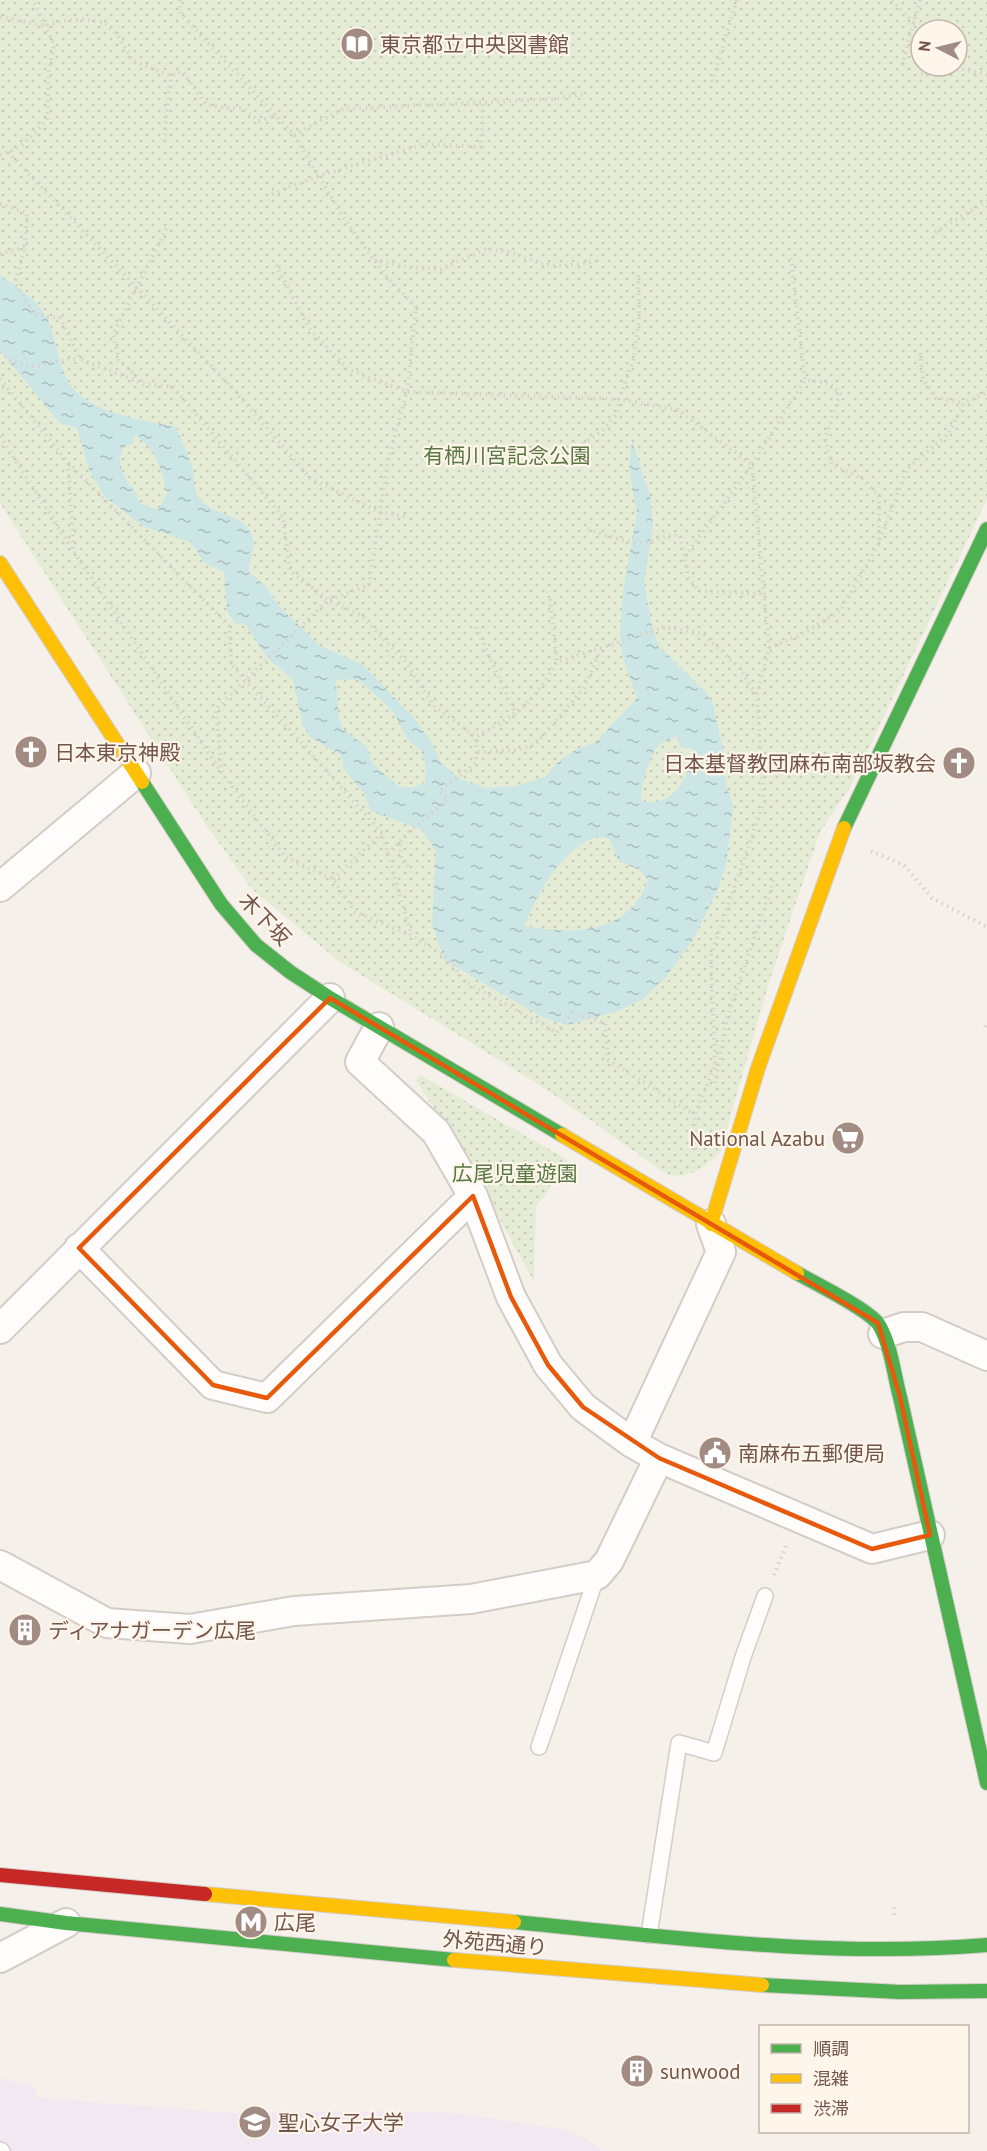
<svg xmlns="http://www.w3.org/2000/svg" width="987" height="2151" font-family="'PT Sans','Noto Sans JP',sans-serif">
<defs>
<pattern id="park-dots" width="8" height="8" patternUnits="userSpaceOnUse" patternTransform="scale(1.5)"><rect width="8" height="8" fill="#e5ecd5"/><path d="M2 2h.1M6 6h.1" fill="none" stroke="#c8ccb8" stroke-width="1.8" stroke-linecap="round"/></pattern>
<pattern id="water-ripples" width="26" height="14" patternUnits="userSpaceOnUse" patternTransform="scale(1.5)"><rect width="26" height="14" fill="#cce6e6"/><path d="M2 4q2-2 4 0t4 0M15 11q2-2 4 0t4 0" fill="none" stroke="#aabdbc"/></pattern>
</defs>
<rect width="100%" height="100%" fill="#f6f0ea"/>
<!-- education -->
<path fill="#f1e8f2" d="M0,2078l35,9 2,11 196,15 147,-2 74,2 107,16 24,9 18,13h-603z"/>
<!-- park -->
<path fill="url(#park-dots)" fill-rule="evenodd" d="M0,0h987v499l-135,285 -32,48 -51,150 -49,171c-16,15 -28,25 -52,22l-122,-86 -206,-127 -88,-73 -46,-64 -206,-322zM921,30h36v36h-36z
M420,1075l148,85 -6,12 -26,35 -2,75 -70,-128 -48,-73z"/>
<!-- water -->
<path fill="url(#water-ripples)" fill-rule="evenodd" d="M0,275c17,12 37,24 47,43 10,20 10,45 22,65 18,30 76,38 107,44 5,13 12,26 16,40 3,10 0,22 7,31 13,18 45,16 53,37 5,13 -4,24 -3,37l16,14 15,21 39,38 44,20 50,52 18,24 10,22 20,16 25,9 31,-2 28,-9 15,-17 17,-11 18,-6 42,-45 -14,-40 -3,-23 3,-44 14,-78 -8,-46 3,-26 18,55 3,29 -9,57 8,45 7,20 47,45 7,12 10,46 3,34 7,22 -7,60 -8,23 -24,49 -28,39 -23,22 -25,12 -51,14 -25,-8 -98,-57 -12,-36 4,-73 -14,-21 -51,-19 -7,-17 -20,-25 -3,-14 -31,-18 -7,-11 -10,-46 -26,-22 -21,-33 -11,-2 -8,-13 -3,-38 -19,-9 -15,-21 -47,-16 -38,-29 -16,-27 -12,-42 -17,-5 -60,-72zM136,436c20,12 26,35 31,57l-8,16c-13,-1 -23,-6 -24,-19 -12,-12 -19,-26 -12,-43l11,-3 -1,-7zM356,679c7,4 35,29 39,36 9,16 9,24 26,35l5,19 -1,13 -11,6 -16,-2 -25,-22 -6,-17 -23,-17 -5,-11 -3,-39zM677,736l3,11 12,2c2,25 -23,63 -51,51 -2,-10 10,-48 18,-55 5,-4 13,-6 18,-9zM596,837l13,1 9,22 23,11 7,9c-19,55 -77,55 -124,46 14,-33 36,-76 72,-89z"/>
<g fill="none" stroke-linecap="round" stroke-linejoin="round">
<!-- lane casing -->
<g stroke="#d4ccc7" stroke-width="18">
<path id="lane" d="M539,1747l58,-172
M649,1935l30,-192 35,10 29,-96 22,-61
M0,2150l2,1"/>
</g>
<!-- street casing -->
<g stroke="#d4ccc7" stroke-width="32">
<path id="street" d="M0,887l136,-114
M379,1027l-19,35 76,70 37,64 38,101 37,68 35,42 49,36 27,15 213,91 58,-14
M79,1248l134,137 54,13 206,-202
M0,1329l330,-331
M883,1334l21,-7h18l65,29
M632,1443l89,-191 -10,-28
M0,1565l107,58 83,6 104,-18 177,-12 126,-24 12,-14 50,-103
M0,1958l66,-35"/>
</g>
<!-- fast casing -->
<g stroke="#d5ccc6" stroke-width="16">
<path id="fast" d="M142,782l79,122 35,41 34,27 40,26 232,137
M844,828l143,-299
M797,1273c17,10 73,37 82,52 12,20 15,50 21,72l87,386
M0,1914l66,9 388,37
M514,1922c157,15 315,36 473,23
M762,1985l138,7 87,-1"/>
</g>
<!-- slow casing -->
<g stroke="#d5ccc6" stroke-width="16">
<path id="slow" d="M0,563l142,219
M562,1135l235,138
M711,1224l47,-156 86,-240
M205,1894l309,28
M454,1960l308,25"/>
</g>
<!-- jam casing -->
<g stroke="#d5ccc6" stroke-width="16">
<path id="jam" d="M0,1875l205,19"/>
</g>
<!-- path -->
<path stroke="#d9d0ce" stroke-width="4" stroke-dasharray="1.5 4.5" stroke-linecap="butt" d="M180,0l1,14 113,121 52,87 41,55 29,30 -9,85 -19,68 -19,125 -41,15 -112,109 6,64
M892,0l22,23
M0,17l46,9 15,-5 23,-2 21,4 13,13 15,25 38,15 11,-5 24,33 18,4h18l17,13 17,-6
M902,65l18,-65
M921,74l40,-5 26,5
M712,82l25,-82
M294,135l49,-26 211,-10 28,-5
M164,141l7,-65
M8,152l225,237 77,89 69,34 29,5
M0,155l20,-8 27,-27 2,-49 5,-26 -21,-45
M272,194l46,-18 107,-32 56,3 2,-45
M0,204l27,9 -2,34 -10,36 20,32 25,3 20,41 64,25 29,3 110,130 7,54 38,29 34,16 43,45 29,45 42,31c44,-25 54,-31 81,-75l109,-35 37,7 36,34 18,27
M935,232l52,-31
M0,254l25,-7
M791,258l14,122 24,3 11,11 -15,45 7,26 30,13 17,18v44
M375,260l32,7 34,2 45,-20 25,3 30,12 24,2 32,-5
M276,265l33,63 38,41 60,23 212,7 59,11 74,55 17,183 -12,47 7,107 -53,153 4,110 -20,49v36
M0,352c34,28 45,5 80,7
M920,353l3,26 13,19 28,5
M0,379l68,83 161,164 2,38 151,169 29,101
M141,381l-22,-21 -6,-26 55,-108
M0,436l74,116 148,221 63,84 48,22 22,33 56,23 37,23 16,23 93,52 15,-20 33,10 3,37 86,54
M544,456l24,-2 34,-23 15,-17 2,-15 15,-41 5,-40 -1,-46
M68,463l6,88
M588,529c16,6 48,18 65,12 12,-4 13,-6 27,-6l8,42 11,14 65,3
M685,556l67,-91 53,-85
M550,599l7,63
M476,627l40,88
M769,648l31,-13 40,-24 39,-68 28,-74 42,-36 15,-30 23,-11
M478,752l37,-2 21,-6 48,-56 17,-39
M400,844l1,15 10,11
M871,851l33,14 28,33 55,29
M388,854l23,-24 37,-30 -9,-9 37,-28v-26
M333,879l49,-46
M985,1027l2,-5
M715,1083l12,-64 47,-140
M774,1575l12,-29
M894,1915v-9"/>
<!-- lane -->
<use href="#lane" stroke="#fefdfc" stroke-width="15"/>
<!-- street -->
<use href="#street" stroke="#fefdfc" stroke-width="28"/>
<!-- fast -->
<use href="#fast" stroke="#4caf50" stroke-width="14"/>
<!-- slow -->
<use href="#slow" stroke="#ffc107" stroke-width="14"/>
<!-- jam -->
<use href="#jam" stroke="#c62828" stroke-width="14"/>
</g>
<!-- marked area -->
<path fill="none" stroke="#e8590c" stroke-width="4.5" stroke-linejoin="round" d="M330,998l548,325 22,74 30,138 -58,14 -213,-91 -76,-51 -35,-42 -37,-68 -38,-101 -206,202 -54,-13 -134,-137z"/>
<!-- icons -->
<defs>
<g id="library-disc" transform="scale(1.725)"><circle r="9.5" fill="#a18b83" stroke="#fef5eb"/><path d="M-6-4Q-3-5.5-.7-3.5V5Q-3 3-6 4ZM6-4Q3-5.5 .7-3.5V5Q3 3 6 4Z" fill="#fff"/></g>
<g id="church-disc" transform="scale(1.725)"><circle r="9.5" fill="#a18b83" stroke="#fef5eb"/><path d="M-1.2-6h2.4v3.5h3.3v2.4h-3.3V6h-2.4V-.1h-3.3v-2.4h3.3Z" fill="#fff"/></g>
<g id="supermarket-disc" transform="scale(1.725)"><circle r="9.5" fill="#a18b83" stroke="#fef5eb"/><path d="M-6-5.5h2.5l.6 2H6L4.5 2H-2.5L-4.4-4H-6ZM-1.5 3.2a1.3 1.3 0 1 0 .1 0ZM3 3.2a1.3 1.3 0 1 0 .1 0Z" fill="#fff"/></g>
<g id="civic-disc" transform="scale(1.725)"><circle r="9.5" fill="#a18b83" stroke="#fef5eb"/><path d="M-.6-6.5H3V-4.5H.6V-3L4-1V1h2V6H-6V1h2V-1L-.6-3ZM-1.2 2.5V6h2.4V2.5Z" fill="#fff"/></g>
<g id="building-disc" transform="scale(1.725)"><circle r="9.5" fill="#a18b83" stroke="#fef5eb"/><path d="M-4-6H4V6H1V3H-1V6H-4ZM-2.5-4.3h1.7v1.8h-1.7ZM.8-4.3h1.7v1.8H.8ZM-2.5-1h1.7V.8h-1.7ZM.8-1h1.7V.8H.8Z" fill="#fff"/></g>
<g id="metro-disc" transform="scale(1.725)"><circle r="9.5" fill="#a18b83" stroke="#fef5eb"/><path d="M-5.5 5V-5H-3L0 0L3-5H5.5V5H3V-.5L0 4L-3-.5V5Z" fill="#fff"/></g>
<g id="university-disc" transform="scale(1.725)"><circle r="9.5" fill="#a18b83" stroke="#fef5eb"/><path d="M0-5L7-2L0 1L-7-2ZM-4 1L0 2.5L4 1V4Q0 6-4 4Z" fill="#fff"/></g>
</defs>
<g fill-rule="evenodd">
<use href="#library-disc" x="357" y="44"/>
<use href="#church-disc" x="31" y="752"/>
<use href="#church-disc" x="959" y="763"/>
<use href="#supermarket-disc" x="848" y="1138"/>
<use href="#civic-disc" x="715" y="1453"/>
<use href="#building-disc" x="25" y="1630"/>
<use href="#metro-disc" x="251" y="1922"/>
<use href="#building-disc" x="637" y="2071"/>
<use href="#university-disc" x="255" y="2122"/>
</g>
<g text-anchor="middle" dominant-baseline="central" stroke-width="4.5" stroke-linejoin="round" paint-order="stroke">
<!-- poi labels -->
<g font-size="21" fill="#73554b" stroke="#fef5eb" text-anchor="start">
<text x="380" y="44">東京都立中央図書館</text>
<text x="54" y="752">日本東京神殿</text>
<text x="936" y="763" text-anchor="end">日本基督教団麻布南部坂教会</text>
<text x="825" y="1138" text-anchor="end">National Azabu</text>
<text x="738" y="1453">南麻布五郵便局</text>
<text x="48" y="1630">ディアナガーデン広尾</text>
<text x="274" y="1922">広尾</text>
<text x="660" y="2071">sunwood</text>
<text x="278" y="2122">聖心女子大学</text>
</g>
<!-- park labels -->
<g font-size="21" fill="#597843" stroke="#fef5eb">
<text x="507" y="455">有栖川宮記念公園</text>
<text x="515" y="1173">広尾児童遊園</text>
</g>
<!-- street labels -->
<g font-size="21" fill="#73554b" stroke="#fef5eb">
<text transform="translate(265 919) rotate(46)">木下坂</text>
<text transform="translate(495 1943) rotate(5)">外苑西通り</text>
</g>
</g>
<!-- legend -->
<rect x="759" y="2025" width="210" height="108" fill="#fef5eb" stroke="#c6b5ab" stroke-width="1.5"/>
<rect x="771" y="2044" width="30" height="9" fill="#4caf50" stroke="#c6b5ab" stroke-width="1.5"/>
<text x="813" y="2055" font-size="18" fill="#73554b">順調</text>
<rect x="771" y="2074" width="30" height="9" fill="#ffc107" stroke="#c6b5ab" stroke-width="1.5"/>
<text x="813" y="2085" font-size="18" fill="#73554b">混雑</text>
<rect x="771" y="2104" width="30" height="9" fill="#c62828" stroke="#c6b5ab" stroke-width="1.5"/>
<text x="813" y="2115" font-size="18" fill="#73554b">渋滞</text>
<!-- north arrow -->
<g transform="translate(939 48) rotate(277)"><circle r="28" fill="#fef5eb" stroke="#c6b5ab" stroke-width="1.5"/>
<path d="M0-4.5L10 22L0 15L-10 22Z" fill="#a18b83"/>
<text y="-9" font-size="16" font-weight="bold" text-anchor="middle" fill="#73554b">N</text>
</g>
</svg>
